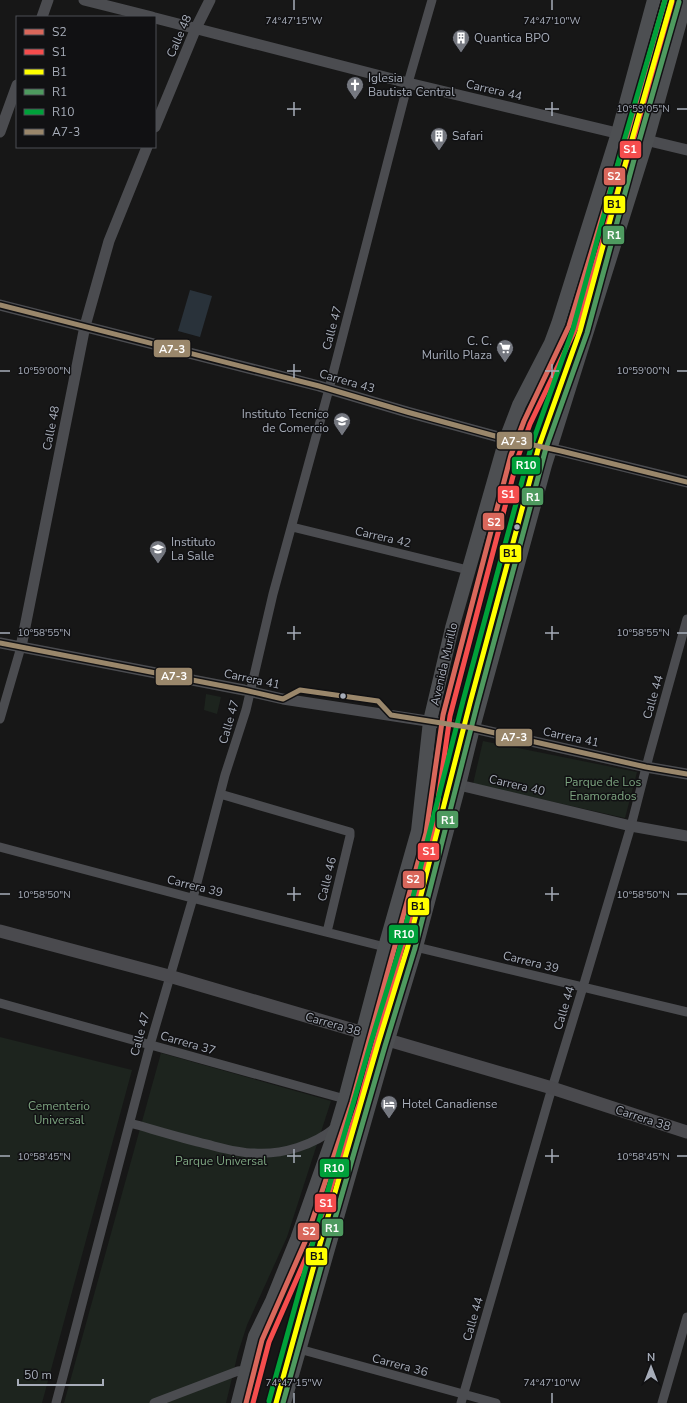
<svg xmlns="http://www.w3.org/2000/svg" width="687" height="1403" font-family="'Nunito Sans',sans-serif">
<rect width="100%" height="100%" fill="#171717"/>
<!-- green -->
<path fill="#1d241e" d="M206,694l15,3 -4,17 -13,-4z
M483,741l154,31 -12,46 -152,-34z
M0,1037l132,33 -90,333h-42z
M161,1053l170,48 -44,136 -40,88 -9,28 -12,50h-162z"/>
<!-- water -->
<path fill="#29323a" d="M190,290l22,6 -12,41 -22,-6z"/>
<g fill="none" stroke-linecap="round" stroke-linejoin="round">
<!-- minor -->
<path stroke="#4b4c50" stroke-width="9" d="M292,527l176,43
M0,719l21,-72
M220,794l130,38v4l-23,96
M0,847l188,50 197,50
M416,947l271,65
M0,1003l345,96
M130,1123c25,7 51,15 76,21 16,4 32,9 48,9 29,2 60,-8 82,-26
M299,1349l197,54
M56,1403l94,-358 43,-147 32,-123 21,-65 27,-116 56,-205 79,-306 24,-83
M154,1403l84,-32 8,-1
M461,1403l88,-305 34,-111 48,-161 18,-70 38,-137
M662,1403l25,-86"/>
<!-- tertiary -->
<path stroke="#4b4c50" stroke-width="11" d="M84,0l68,17
M42,17l6,-17
M155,18l253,65 279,67
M155,127l41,-99 14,-28
M0,132l17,-47
M0,305l319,81 88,26 99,27 55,12 126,31
M0,643l244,47 39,9 190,29 173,39 41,7
M21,647l64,-321 24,-85 38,-94
M459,785l172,41 56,10"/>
<!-- secondary -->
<path stroke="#4a4a4e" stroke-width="13" d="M0,931l169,45 383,112 135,44"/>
<!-- primary -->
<path stroke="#4d4f52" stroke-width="14" d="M238,1403l17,-67 17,-35 25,-62 40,-113 8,-27 40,-152 33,-116 12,-110 22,-93 54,-189 13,-34 32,-62 7,-19 60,-191 36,-133
M284,1403l102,-357 30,-99 43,-162 14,-57 72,-263 102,-325 39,-140"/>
<!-- bus-1 casing -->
<g stroke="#111113" stroke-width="8">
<path id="bus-1" d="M246,1403l16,-63 43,-98 47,-140 74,-269 17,-118 68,-260 13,-34 45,-95 58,-191 38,-135"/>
</g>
<!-- bus-2 casing -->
<g stroke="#111113" stroke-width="8">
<path id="bus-2" d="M253,1403l16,-61 43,-98 47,-140 74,-269 17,-119 68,-259 12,-33 46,-96 58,-191 38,-135"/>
</g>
<!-- bus-3 casing -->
<g stroke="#111113" stroke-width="8">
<path id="bus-3" d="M276,1403l42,-152 60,-207 30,-98 62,-243 69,-257 41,-115 51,-188 41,-143"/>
</g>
<!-- bus-4 casing -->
<g stroke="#111113" stroke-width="8">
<path id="bus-4" d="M283,1403l42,-150 60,-207 30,-98 62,-243 69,-257 41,-115 51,-188 41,-143"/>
</g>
<!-- bus-5 casing -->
<g stroke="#111113" stroke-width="8">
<path id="bus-5" d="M269,1401l42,-152 60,-207 30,-98 62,-243 69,-257 41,-115 51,-188 41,-141"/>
</g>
<!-- bus-6 casing -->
<g stroke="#111113" stroke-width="8">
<path id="bus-6" d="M0,305l319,81 88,26 99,27 55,12 126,31
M0,643l244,47 39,9 17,-9 78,11 13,14 82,13 173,39 41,7"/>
</g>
<!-- bus-1 -->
<use href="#bus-1" stroke="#d9675b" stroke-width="5"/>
<!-- bus-2 -->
<use href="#bus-2" stroke="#f54d4d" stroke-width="5"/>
<!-- bus-3 -->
<use href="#bus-3" stroke="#ff0" stroke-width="5"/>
<!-- bus-4 -->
<use href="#bus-4" stroke="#4e9a5f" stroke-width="5"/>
<!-- bus-5 -->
<use href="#bus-5" stroke="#00a13a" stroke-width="5"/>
<!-- bus-6 -->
<use href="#bus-6" stroke="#9a876b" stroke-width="5"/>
</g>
<!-- ticks -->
<path fill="none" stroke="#a7adb9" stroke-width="1.5" d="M294,0v10M552,0v10M294,102v14M552,102v14M287,109h14M545,109h14M677,109h10M294,364v14M552,364v14M0,371h10M287,371h14M545,371h14M677,371h10M294,626v14M552,626v14M0,633h10M287,633h14M545,633h14M677,633h10M294,887v14M552,887v14M0,894h10M287,894h14M545,894h14M677,894h10M294,1149v14M552,1149v14M0,1156h10M287,1156h14M545,1156h14M677,1156h10M294,1393v10M552,1393v10"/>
<!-- icons -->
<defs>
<g id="building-pin" transform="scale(0.9)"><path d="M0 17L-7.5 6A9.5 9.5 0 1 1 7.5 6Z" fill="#757880" stroke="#111113"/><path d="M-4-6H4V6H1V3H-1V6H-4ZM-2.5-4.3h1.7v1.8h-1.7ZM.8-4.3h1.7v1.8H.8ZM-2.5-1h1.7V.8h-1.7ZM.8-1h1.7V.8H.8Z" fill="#fff"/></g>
<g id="church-pin" transform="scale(0.9)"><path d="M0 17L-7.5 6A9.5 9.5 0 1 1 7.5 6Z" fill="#757880" stroke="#111113"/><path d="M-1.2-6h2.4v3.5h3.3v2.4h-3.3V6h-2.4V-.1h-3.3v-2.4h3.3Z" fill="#fff"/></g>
<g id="supermarket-pin" transform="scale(0.9)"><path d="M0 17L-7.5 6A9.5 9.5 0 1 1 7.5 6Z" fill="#757880" stroke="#111113"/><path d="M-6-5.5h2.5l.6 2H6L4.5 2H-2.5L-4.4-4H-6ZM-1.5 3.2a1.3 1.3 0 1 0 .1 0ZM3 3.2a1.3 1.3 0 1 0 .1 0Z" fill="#fff"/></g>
<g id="school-pin" transform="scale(0.9)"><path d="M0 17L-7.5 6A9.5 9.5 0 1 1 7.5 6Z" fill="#757880" stroke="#111113"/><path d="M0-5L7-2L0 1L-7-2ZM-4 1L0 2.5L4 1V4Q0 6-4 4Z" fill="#fff"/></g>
<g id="hotel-pin" transform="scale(0.9)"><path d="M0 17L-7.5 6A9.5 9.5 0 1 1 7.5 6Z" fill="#757880" stroke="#111113"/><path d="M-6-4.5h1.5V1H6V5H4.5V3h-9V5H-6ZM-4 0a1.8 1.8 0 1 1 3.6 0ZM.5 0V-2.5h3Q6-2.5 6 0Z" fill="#fff"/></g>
</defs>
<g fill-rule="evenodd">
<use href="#building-pin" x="461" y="38"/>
<use href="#church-pin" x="355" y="85"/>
<use href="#building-pin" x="439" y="136"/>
<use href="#supermarket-pin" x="505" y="348"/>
<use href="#school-pin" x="342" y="421"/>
<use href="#school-pin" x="158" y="549"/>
<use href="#hotel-pin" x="389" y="1104"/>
</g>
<!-- markers -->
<g fill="#a7adb9" stroke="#111113" stroke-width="1.5">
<circle cx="517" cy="527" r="3.5"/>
<circle cx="343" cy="696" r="3.5"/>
</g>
<g text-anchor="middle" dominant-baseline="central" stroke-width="3" stroke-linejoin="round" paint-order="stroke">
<!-- street labels -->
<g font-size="12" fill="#a7adb9" stroke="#111113">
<text transform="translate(179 36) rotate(-67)">Calle 48</text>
<text transform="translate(494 90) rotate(13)">Carrera 44</text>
<text transform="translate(332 328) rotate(-75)">Calle 47</text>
<text transform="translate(347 381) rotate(16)">Carrera 43</text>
<text transform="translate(51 428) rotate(-79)">Calle 48</text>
<text transform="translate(383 537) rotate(13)">Carrera 42</text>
<text transform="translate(444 664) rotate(-77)">Avenida Murillo</text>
<text transform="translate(252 679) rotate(12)">Carrera 41</text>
<text transform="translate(653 697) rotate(-74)">Calle 44</text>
<text transform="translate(229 722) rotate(-74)">Calle 47</text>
<text transform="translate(571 737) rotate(12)">Carrera 41</text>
<text transform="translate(517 785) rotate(13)">Carrera 40</text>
<text transform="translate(327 879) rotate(-76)">Calle 46</text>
<text transform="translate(195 886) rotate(14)">Carrera 39</text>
<text transform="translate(531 962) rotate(14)">Carrera 39</text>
<text transform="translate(564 1008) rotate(-73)">Calle 44</text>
<text transform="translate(333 1024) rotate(16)">Carrera 38</text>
<text transform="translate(140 1034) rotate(-75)">Calle 47</text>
<text transform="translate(188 1043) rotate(16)">Carrera 37</text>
<text transform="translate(643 1118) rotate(18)">Carrera 38</text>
<text transform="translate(473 1319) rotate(-74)">Calle 44</text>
<text transform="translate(400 1365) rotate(15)">Carrera 36</text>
</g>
<!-- poi labels -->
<g font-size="12" fill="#a7adb9" stroke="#111113" text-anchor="start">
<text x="474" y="38">Quantica BPO</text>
<text x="368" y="78">Iglesia<tspan x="368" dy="14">Bautista Central</tspan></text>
<text x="452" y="136">Safari</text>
<text x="492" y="341" text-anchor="end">C. C.<tspan x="492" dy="14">Murillo Plaza</tspan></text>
<text x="329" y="414" text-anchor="end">Instituto Tecnico<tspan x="329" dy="14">de Comercio</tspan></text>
<text x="171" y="542">Instituto<tspan x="171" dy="14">La Salle</tspan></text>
<text x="402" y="1104">Hotel Canadiense</text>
</g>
<!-- park labels -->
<g font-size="12" fill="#7da580" stroke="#111113">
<text x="603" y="782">Parque de Los<tspan x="603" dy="14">Enamorados</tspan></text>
<text x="59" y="1106">Cementerio<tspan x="59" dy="14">Universal</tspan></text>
<text x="221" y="1161">Parque Universal</text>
</g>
</g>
<g font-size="10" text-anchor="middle" fill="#a7adb9" stroke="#111113" stroke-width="3" stroke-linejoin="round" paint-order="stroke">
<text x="294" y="24">74°47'15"W</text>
<text x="552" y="24">74°47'10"W</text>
<text x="643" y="112">10°59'05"N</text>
<text x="44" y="374">10°59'00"N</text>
<text x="643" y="374">10°59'00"N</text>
<text x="44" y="636">10°58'55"N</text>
<text x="643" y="636">10°58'55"N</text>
<text x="44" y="898">10°58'50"N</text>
<text x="643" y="898">10°58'50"N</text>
<text x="44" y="1160">10°58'45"N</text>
<text x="643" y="1160">10°58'45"N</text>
<text x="294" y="1386">74°47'15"W</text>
<text x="552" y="1386">74°47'10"W</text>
</g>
<g stroke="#111113" stroke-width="1.5">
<rect x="619" y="140" width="23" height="19" rx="4" fill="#f54d4d"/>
<rect x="603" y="167" width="23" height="19" rx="4" fill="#d9675b"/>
<rect x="603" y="195" width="23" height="19" rx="4" fill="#ff0"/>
<rect x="602" y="225" width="23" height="20" rx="4" fill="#4e9a5f"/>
<rect x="153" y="339" width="38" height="19" rx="4" fill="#9a876b"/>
<rect x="496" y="431" width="37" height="19" rx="4" fill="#9a876b"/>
<rect x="511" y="456" width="30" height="19" rx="4" fill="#00a13a"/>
<rect x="497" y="485" width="23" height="19" rx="4" fill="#f54d4d"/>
<rect x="521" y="487" width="23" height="19" rx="4" fill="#4e9a5f"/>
<rect x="482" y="512" width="23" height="19" rx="4" fill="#d9675b"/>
<rect x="499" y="544" width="23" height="19" rx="4" fill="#ff0"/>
<rect x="155" y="667" width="38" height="19" rx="4" fill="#9a876b"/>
<rect x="495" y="728" width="38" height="19" rx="4" fill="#9a876b"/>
<rect x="436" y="810" width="23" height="19" rx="4" fill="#4e9a5f"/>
<rect x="417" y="842" width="23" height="19" rx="4" fill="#f54d4d"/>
<rect x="402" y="870" width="23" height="19" rx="4" fill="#d9675b"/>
<rect x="407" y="897" width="23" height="19" rx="4" fill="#ff0"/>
<rect x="388" y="924" width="31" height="20" rx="4" fill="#00a13a"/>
<rect x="319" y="1158" width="31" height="20" rx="4" fill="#00a13a"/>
<rect x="314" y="1193" width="23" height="20" rx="4" fill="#f54d4d"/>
<rect x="321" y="1218" width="23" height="19" rx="4" fill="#4e9a5f"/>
<rect x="297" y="1222" width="23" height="19" rx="4" fill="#d9675b"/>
<rect x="305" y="1247" width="23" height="19" rx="4" fill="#ff0"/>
</g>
<g font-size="11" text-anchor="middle" font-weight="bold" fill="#fff">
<text x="630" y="153">S1</text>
<text x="614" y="180">S2</text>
<text x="614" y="239">R1</text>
<text x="172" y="353">A7-3</text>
<text x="514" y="445">A7-3</text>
<text x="526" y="469">R10</text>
<text x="508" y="498">S1</text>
<text x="533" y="501">R1</text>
<text x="494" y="526">S2</text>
<text x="174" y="680">A7-3</text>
<text x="514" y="741">A7-3</text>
<text x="448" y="824">R1</text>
<text x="429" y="855">S1</text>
<text x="413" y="883">S2</text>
<text x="404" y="938">R10</text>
<text x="334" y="1172">R10</text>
<text x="326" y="1207">S1</text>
<text x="332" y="1232">R1</text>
<text x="309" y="1235">S2</text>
</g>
<g font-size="11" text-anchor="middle" font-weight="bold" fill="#111">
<text x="614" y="208">B1</text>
<text x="510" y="557">B1</text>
<text x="418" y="910">B1</text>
<text x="317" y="1260">B1</text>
</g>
<!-- legend -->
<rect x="16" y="16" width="140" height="132" fill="#111113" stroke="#4d4f55"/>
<rect x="24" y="29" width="20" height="6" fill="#d9675b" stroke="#4d4f55"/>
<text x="52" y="36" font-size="12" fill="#a7adb9">S2</text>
<rect x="24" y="49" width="20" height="6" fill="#f54d4d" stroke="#4d4f55"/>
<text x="52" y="56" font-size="12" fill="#a7adb9">S1</text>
<rect x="24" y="69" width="20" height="6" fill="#ffff00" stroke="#4d4f55"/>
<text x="52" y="76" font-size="12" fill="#a7adb9">B1</text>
<rect x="24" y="89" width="20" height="6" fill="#4e9a5f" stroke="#4d4f55"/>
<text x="52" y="96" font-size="12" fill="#a7adb9">R1</text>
<rect x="24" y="109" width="20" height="6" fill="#00a13a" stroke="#4d4f55"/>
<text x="52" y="116" font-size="12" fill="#a7adb9">R10</text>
<rect x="24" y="129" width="20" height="6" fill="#9a876b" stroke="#4d4f55"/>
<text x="52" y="136" font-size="12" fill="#a7adb9">A7-3</text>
<!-- north arrow -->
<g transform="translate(651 1367)" stroke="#111113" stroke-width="3" paint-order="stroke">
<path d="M0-3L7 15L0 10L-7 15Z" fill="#a7adb9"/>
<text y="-6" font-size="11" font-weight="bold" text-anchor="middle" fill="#a7adb9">N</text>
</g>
<!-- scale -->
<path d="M18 1379v6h85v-6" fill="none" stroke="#a7adb9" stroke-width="2"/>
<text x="24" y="1379" font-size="12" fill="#a7adb9" stroke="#111113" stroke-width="3" paint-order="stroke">50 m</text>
</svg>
